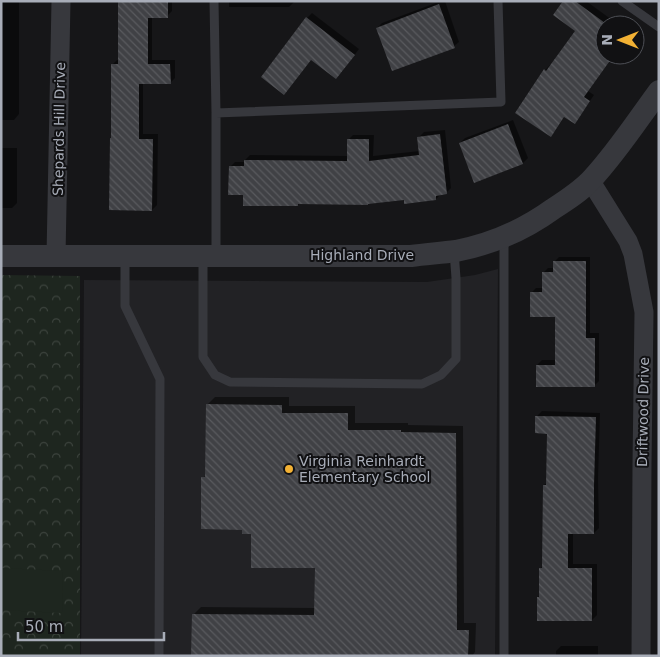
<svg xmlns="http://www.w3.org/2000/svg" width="660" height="657" font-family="'DejaVu Sans',sans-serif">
<defs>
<pattern id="park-crowns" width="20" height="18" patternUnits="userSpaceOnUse" patternTransform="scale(1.25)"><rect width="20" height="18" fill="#1e261f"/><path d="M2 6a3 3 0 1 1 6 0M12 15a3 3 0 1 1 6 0" fill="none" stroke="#3c433d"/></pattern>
<pattern id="building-back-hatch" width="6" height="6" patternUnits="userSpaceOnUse" patternTransform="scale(1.25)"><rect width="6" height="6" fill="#404145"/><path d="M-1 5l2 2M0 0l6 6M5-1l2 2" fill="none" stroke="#595a5e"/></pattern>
</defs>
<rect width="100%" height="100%" fill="#161618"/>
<!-- built -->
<path fill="#222225" d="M498,269l-3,387h-414l3,-376 343,2 48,-7z"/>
<!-- park -->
<path fill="url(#park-crowns)" d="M1,275l79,1v380h-79z"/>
<!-- pitch -->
<path fill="#1e261f" d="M1,568l62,3 -1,42 -61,-3z"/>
<!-- shadow -->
<path fill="#0007" d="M1,1h18v113l-5,6h-13z
M119,1h53v10l-5,5h-15v44h23v18l-5,5h-27v51h15l-1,71 -5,5 -40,-145 5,-5h2z
M229,1h65v1l-5,5h-60z
M441,1h4l14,41 -5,4 -77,-18 5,-5z
M565,1h21l33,24h-14v30h9l-26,36 6,4 -15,22 -5,5 -9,-6 -10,15 -5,5 -5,-66 5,-5 1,1 26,-35z
M312,13l47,36 -18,24 -34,-55z
M513,120l15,38 -5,5 -63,-20 5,-5z
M445,130l6,58 -5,5 -5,1 -5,5h-31l-36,3 -69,1 -2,2 -54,-11 -14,-27 5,-5h10v-2l5,-5 98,1v-16l5,-5h21l-1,21 47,-5 -1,-14 5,-5z
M1,148h16v55l-5,5h-11z
M559,257h31v76h9v48l-5,5 -57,-21 5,-5h14v-44l-25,-23 5,-5h7v-15l5,-5h6v-6z
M215,397h74v9h66v17h53v2l55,1 1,197h12l-1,29 -3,4h-279v-41l8,-8 114,1 1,-41 -73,-39 -40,-50 4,-4v-69z
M542,411l58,2 -2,66 1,49 -5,5h-21v31h24v51l-5,5 -54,-23 2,-2v-26l4,-4v-80l4,-3 1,-49 -12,-17z
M561,646h37v10h-42v-5z"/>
<!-- building -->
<path fill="url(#building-back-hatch)" d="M118,1h50v17h-20v46h22l1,20h-32v55h14l-1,72 -43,-1 1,-72h1v-74h7z
M563,1h12l30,22v32h9l-30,42 6,4 -15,23 -11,-7 -13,20 -36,-24 29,-44 2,2 29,-40 -22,-16z
M439,4l16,44 -63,23 -16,-43z
M306,17l49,38 -19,24 -25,-19 -27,35 -23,-18z
M508,124l15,40 -49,19 -15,-40z
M440,134l7,60 -11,2v4l-32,4v-4l-36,4v1l-70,-1v2h-55v-11h-15l1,-29h15v-6l103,1v-22h22v22l50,-6 -2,-18z
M553,261h33v77h9v49h-59v-22h19v-48h-25v-25h12v-20h11z
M206,404l76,1v8h66v17h53v2l55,1 1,197h12l-1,26h-277l1,-42 122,1 1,-47h-64v-34h-9v-4l-41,-1v-52h4z
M535,416l61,1 -2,68v49h-26v34h24v53h-55v-24h2v-29h3l1,-83h3l1,-51 -12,-1z"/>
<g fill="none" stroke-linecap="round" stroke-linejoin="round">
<!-- service -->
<path stroke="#37383d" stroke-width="9" d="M214,1l2,112
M622,1l37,26
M504,237v419
M216,255v-142l285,-11 -3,-101
M203,256v101l12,18 15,7 192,2 19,-9 15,-16v-81l-2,-27
M125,257v49l35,73 -1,277"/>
<!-- minor -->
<path stroke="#37383d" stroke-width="19" d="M590,180l38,61 5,13 11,58 -2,152 -1,192
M56,256l5,-255"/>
<!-- tertiary -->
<path stroke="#37383d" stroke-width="22" d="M1,256h410c15,-2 30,-3 45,-5 36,-7 68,-21 97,-42 14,-9 28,-18 39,-30 25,-27 45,-58 67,-88"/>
</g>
<!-- markers -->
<circle fill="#f2b134" stroke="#111113" stroke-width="2" cx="289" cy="469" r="5"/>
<g text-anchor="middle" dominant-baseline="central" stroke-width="4" stroke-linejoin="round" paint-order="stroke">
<!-- street labels -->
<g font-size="14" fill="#a8adb8" stroke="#111113">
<text transform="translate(59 129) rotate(-89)">Shepards Hill Drive</text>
<text x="362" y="255">Highland Drive</text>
<text transform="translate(643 412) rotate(-89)">Driftwood Drive</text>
</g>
<!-- poi labels -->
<g font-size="14" fill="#a8adb8" stroke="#111113" text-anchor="start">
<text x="299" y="461">Virginia Reinhardt<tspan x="299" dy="16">Elementary School</tspan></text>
</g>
</g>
<!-- border -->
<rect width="660" height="657" fill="none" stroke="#a8adb8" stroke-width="5"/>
<!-- north arrow -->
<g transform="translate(620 40) rotate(270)"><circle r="24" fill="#111113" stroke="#4d4f55"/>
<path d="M0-4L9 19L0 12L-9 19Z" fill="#f2b134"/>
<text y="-8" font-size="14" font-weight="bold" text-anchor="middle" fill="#a8adb8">N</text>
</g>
<!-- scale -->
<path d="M18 632v8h146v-8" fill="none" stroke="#a8adb8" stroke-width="2.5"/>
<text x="25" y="632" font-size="15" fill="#a8adb8" stroke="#111113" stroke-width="4" paint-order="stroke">50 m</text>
</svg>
